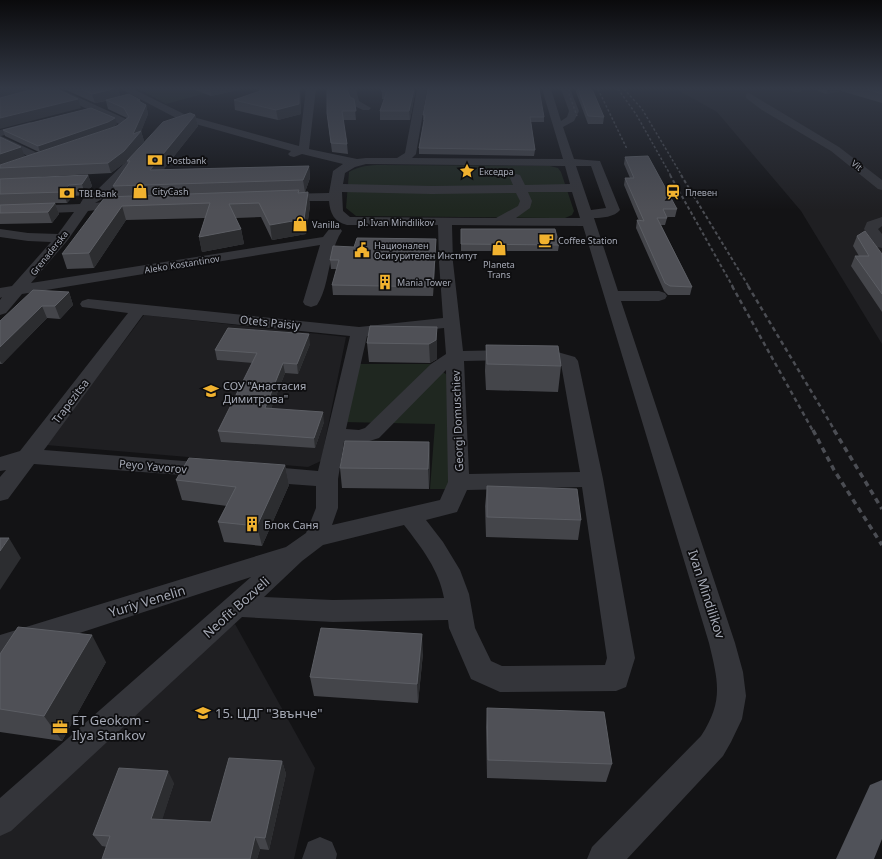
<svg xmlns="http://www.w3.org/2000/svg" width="882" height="859" font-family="'Noto Sans',sans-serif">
<rect width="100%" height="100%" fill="#131315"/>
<!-- built -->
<path fill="#1f1f22" d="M676,89h206v255l-81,-133 -84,-99z
M144,315l202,22 -25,124 -13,6 -262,-22z
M235,624l80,144 -21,91h-294v-28l180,-173z"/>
<!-- green -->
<path fill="#1f2720" d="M139,89h82l-55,15z
M381,165l169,1 8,2 3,4 13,39 -2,4 -7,3h-13l-196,-2 -10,-8 3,-36c10,-6 20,-7 32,-7z
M356,364h74l19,12 2,113h-21l5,-65 -92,-2z"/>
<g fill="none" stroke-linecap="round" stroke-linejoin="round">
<!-- minor -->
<path fill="#34353a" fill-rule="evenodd" d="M50,89h10l66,30 5,6 -21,12h-8l-1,-2 1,-2 17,-9 -68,-32z
M121,89h12l53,26 113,31 7,-57h10l-7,60 48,10 9,-1h31l8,-5 12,-64h10l-11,65 -4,4 151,1 -21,-70h9l10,32 6,-4 2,-6 -8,-22h9l9,22 -5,10 -11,6 11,32 26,2 20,49c-5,7 -19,8 -26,8l24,73h41l6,2 2,3 -2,3 -6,2h-38l114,342 8,29 3,24 -4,23 -11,23 -8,14 -96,103h-40l5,-12 109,-111c23,-35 17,-55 8,-93l-126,-417 -131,-1 1,37 10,89 84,-2 28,8 3,4 25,118 32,179 -9,29 -10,4 -116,1 -29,-13 -22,-51 -1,-8 -115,2 -91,-5 -231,214 -11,5v-38l251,-221 -251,82v-24l286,-88 20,-14 10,-25v-22l-55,-4 -8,-3 -3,-5 3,-5 8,-3 57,5 32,-135 -207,-21 -99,135 165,13 8,2 3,5 -3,5 -8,2 -175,-13 -26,35 -8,2v-24l6,-7 -6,1v-14l20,-6 108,-138 -46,-6 -2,-3 2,-3 6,-2 271,28 84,-9 -4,-56 -1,-37h-91c-13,-3 -17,-12 -18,-24h-51l-2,-3 2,-3 4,-1 47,-1 4,-22 10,-7 -41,-10 -8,3 -4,-1 -2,-2 3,-3 -113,-32zM366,164l199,2 5,18 -45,1 -5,-10 -4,-1 -6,4 3,7 -81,1 -89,-2 2,-11 10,-6zM576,166h15l15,42 -15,2zM342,192l90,2 84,-1 4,8 -2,5 -22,12 -146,-1 -7,-6zM528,192h44l8,26h-64l14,-10 2,-7zM444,328l2,26 -15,10 -66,64 -6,2 -13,-1 21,-93zM546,359l15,5 19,108 -111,2 -5,-113zM446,370l2,112 -8,18 -108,25 6,-17v-29l6,-37 16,2 19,-6zM582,487l25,171 -2,7 -103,1 -11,-5 -16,-33 -6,-34 -9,-24 -17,-28 -17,-22 31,-8 10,-22zM404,525c18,23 35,45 40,73l-111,2 -69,-3 38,-36 21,-16z
M346,89h10l3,12 12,7 -2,2h-6l-11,-5z
M789,89h15c-3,4 -12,4 -15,0z
M749,93l90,54 43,33v10l-4,-1 -47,-38 -69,-41 -16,-12v-4z
M30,122l5,3 -1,2 -33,9 41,19 2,2 -2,2h-8l-34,-16v-13z
M142,149l6,3 -2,2 -44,45 -7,4 29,-4 5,1 1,3 -1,3 -41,5 -21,30 -36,42 292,-46 7,-9h10l2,3c-14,20 -12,55 -25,74l-6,2 -6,-2 -2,-3 17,-57 -298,49 -16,19 -6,2v-15l2,-3 -2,1v-10l12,-2 39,-44 -23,-1 -28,-4v-8l28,4 30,1 16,-22 -74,3v-8l80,-3 3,-5 11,-6 44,-43z
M882,217v9l-4,3 4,5v14l-5,-1 -13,-18 3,-7z
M320,837l12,5 5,12 -1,5h-34l6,-17z"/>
<!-- major -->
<path fill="#505259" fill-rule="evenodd" d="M882,780v59l-8,20h-38l34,-74z"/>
<!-- rail-far3 -->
<path stroke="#4b4d53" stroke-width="1.5" stroke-dasharray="2.5 2" stroke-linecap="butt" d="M569,89v5l8,22
M598,89l29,60
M618,89l18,25 35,62
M624,89l18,20 40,67"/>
<!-- rail-far2 -->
<path stroke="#4b4d53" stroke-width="2" stroke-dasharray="3.5 2.5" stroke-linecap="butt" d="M670,175l63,112
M681,175l68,112"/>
<!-- rail-far1 -->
<path stroke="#4b4d53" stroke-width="2.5" stroke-dasharray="4.5 3.5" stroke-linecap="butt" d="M732,286l81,145
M748,286l87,145"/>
<!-- rail -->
<path stroke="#4b4d53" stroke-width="3.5" stroke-dasharray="5.5 4.5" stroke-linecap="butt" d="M813,430l21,40 48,75
M834,430l48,79"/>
</g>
<!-- wall -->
<path fill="#44454a" d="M64,89h54l2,7 20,4 1,3 5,2 2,9 -7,17 3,10 -17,20 -16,12 -90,5 67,-3 4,11 -7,9 -12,1 -6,7h-12l4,11 -7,9 -52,1v-87l25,19 14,-4 -34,-16 -2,-6 114,-6 -4,3 4,-1 10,-8 -19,-9 -2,-8 -11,2z
M193,89h49l-31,7z
M259,89h41l1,25 -23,6 -43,-10 -1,-10 25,-9z
M382,89h33v4l-5,27h-30v-9l4,-12h-2z
M576,89h16l12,28 -1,7h-15l-12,-32z
M813,89h69v14l-41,-12 -15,3z
M350,97l4,2 2,21h-13l4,24 1,10 -16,-2 -5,-39z
M195,115l3,11 -35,44 146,-4 1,12 -5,14h3l2,14 -4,28 -34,6 -11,-23 -25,1 5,11 3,15 -42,8 -3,-15 6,-19 -79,2 -32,48 -27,1 -5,-15 54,-57 -3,-11 15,-22 -1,-3z
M423,115l121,2v5h-13l4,28 -1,6 -115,-2v-6l5,-28h-1z
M625,157l52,52 -2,8h-9l1,1 -2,7h-4l31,62 -2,8h-22l-4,-4 -28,-63 1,-8 2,1 -15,-36 1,-7h5l-6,-14z
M461,229l98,16 -1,6h-97z
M857,236l25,18v58l-31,-46 4,-10h4l-6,-10z
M436,239v9l-3,48 -100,-1 -1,-10 5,-16h-6l-1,-9 24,-13z
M69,292l4,13 -13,14 -13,-1 -45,46h-2v-43z
M370,326l67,19v14l-7,4 -61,-1 -2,-19z
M310,344l-12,30 -13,-1 -14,36 53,13 -9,26 -94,-6 -3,-11 35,-68 -36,-3 -2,-10z
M486,345l75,21 -3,26 -72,-2 -1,-19z
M429,442l1,19 -1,28 -87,-1 -2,-20z
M285,465l4,20 -27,61 -38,-4 -6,-20 9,-16 -45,-6 -6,-20z
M487,486l94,34 -3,20 -92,-3 -1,-31z
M423,653l-5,50 -104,-7 -4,-19z
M0,654l106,8 -44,79 -62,-9z
M487,708l125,56 -6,18 -119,-4 -1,-51z
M282,761l4,13 -17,76 -9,-1 -3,10h-155l5,-12 -5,-1 -9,-11 81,-52 -12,36 49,3z"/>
<!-- shaded-wall -->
<path fill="#2c2d30" d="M0,89h37l-37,10z
M113,89h5l2,8 -25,6 -3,-9z
M210,89h32l-31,7z
M299,89h1l1,25 -23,6 -2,-10z
M414,89h1v4l-5,27 -1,-9z
M828,89h13v2l-15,3z
M78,99l3,9 -81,21v-11z
M146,105l2,9 -7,18v-1l3,10 -17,20 -16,12 -3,-10 25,-29z
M195,115l3,11 -45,57 -3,-13z
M115,118l2,6 -7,5 -70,23 -2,-6z
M21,147l4,10 -25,9v-12z
M309,166l1,12 -5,14 -2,-12z
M88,175l4,11 -7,9 -3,-11z
M69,185l4,11 -6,7 -4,-11z
M308,192l2,14 -4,28 -34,6 -2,-15z
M55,203l4,11 -7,9 -4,-11z
M122,206l4,14 -32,48 -5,-15z
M241,229l3,15 -42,8 -3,-15z
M436,239v9l-3,48v-9z
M69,292l4,13 -13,14 -5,-13z
M42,306l5,12 -45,46 -2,-3v-14z
M437,327v32l-7,4 -1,-19z
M309,334l1,10 -12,30 -1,-10z
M283,363l2,10 -18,46 -2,-11z
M323,412l1,10 -9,26 -1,-10z
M429,442l1,19 -1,28 -1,-20z
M285,465l4,20 -27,61 -5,-20z
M9,538l12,20 -21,32v-39z
M422,634l1,19 -5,50 -1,-19z
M92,635l14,27 -44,79 -18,-25z
M282,761l4,13 -17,76 -4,-12z
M168,771l6,12 -15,47 -8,-11z
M255,837l5,12 -3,10h-7z"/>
<!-- building -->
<path fill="#4f5056" stroke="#5c5e64" d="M34,89h23l21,10 -78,19v-20z
M81,89h32l-21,5z
M260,89h39v15l-23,6 -42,-10 26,-9z
M327,89h20l3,8 4,2 2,12h-14l5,33 -16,-1 -4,-30z
M382,89h32l-5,22h-29l7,-20h-6z
M428,89h111l5,28h-14l5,33 -116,-2 6,-33h-2z
M578,89h14l12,28 -16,-1z
M867,89h15v5z
M129,94l11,6h-3l9,5 -13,29 8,-3 -17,20 -16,12 -108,5v-3l117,-39 12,-9 -5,-9 -18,-8z
M91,108l24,10 -7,4 -70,24 -35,-16z
M190,113l5,2 -45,55 159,-4 -6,14 -190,6 17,-25h-3l36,-39z
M0,137l21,10 -21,7z
M648,156l29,53h-14l4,9h-10l35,69 -22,-1 -5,-3 -28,-63 7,1 -19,-43h9l-9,-21z
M88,175l-6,9 -13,1 -6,7 -63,2v-15z
M299,190l-1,3 10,-1 -4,27 -34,6 -11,-22 -30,1 12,25 -42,8 11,-34 -88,3 -33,47 -27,1 43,-57z
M55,203l-7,9 -48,1v-8z
M461,229h94l4,16 -98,-1z
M865,231l17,23v40l-27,-38h14l-12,-20z
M357,238l79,1 -3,48 -101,-2 7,-25h-9l3,-14 21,1z
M33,290l36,2 -14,14h-13l-42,41v-26z
M370,326l67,1 -1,13 -7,4 -62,-1z
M228,328l81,6 -12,30 -14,-1 -18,45 58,4 -9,26 -96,-7 39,-78 -42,-3z
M486,345l72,1 3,20 -74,-2z
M345,441l84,1 -1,27 -88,-1z
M189,458l96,7 -28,61 -39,-4 18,-35 -60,-7z
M487,486l90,3 4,31 -94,-3z
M0,538h9l-9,13z
M18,627l74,8 -48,81 -44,-7v-55z
M321,628l101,6 -5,50 -107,-7z
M487,708l117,4 8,52 -124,-4z
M229,758l53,3 -17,77 -10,-1 -5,22h-148l8,-23 -17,-1 26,-67 49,3 -17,48 60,3z"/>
<!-- sky -->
<linearGradient id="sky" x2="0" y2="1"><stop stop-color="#0a0a0c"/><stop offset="0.42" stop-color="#333946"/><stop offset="1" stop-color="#333946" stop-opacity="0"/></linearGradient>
<rect width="882" height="210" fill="url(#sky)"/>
<!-- icons -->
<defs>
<g id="bank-bare" transform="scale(1.2)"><path d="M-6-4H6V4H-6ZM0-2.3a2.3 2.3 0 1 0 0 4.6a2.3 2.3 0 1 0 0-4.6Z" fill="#f1b22f" stroke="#0e0e10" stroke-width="2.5" paint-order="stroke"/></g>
<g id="sight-bare" transform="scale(1.2)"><path d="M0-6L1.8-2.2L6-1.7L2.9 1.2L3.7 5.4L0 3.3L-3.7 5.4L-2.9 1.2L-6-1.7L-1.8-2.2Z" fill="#f1b22f" stroke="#0e0e10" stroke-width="2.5" paint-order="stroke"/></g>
<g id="shop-bare" transform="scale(1.2)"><path d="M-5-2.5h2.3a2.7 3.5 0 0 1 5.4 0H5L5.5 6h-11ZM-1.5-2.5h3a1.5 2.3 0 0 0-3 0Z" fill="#f1b22f" stroke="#0e0e10" stroke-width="2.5" paint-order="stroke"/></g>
<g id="station-bare" transform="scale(1.2)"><path d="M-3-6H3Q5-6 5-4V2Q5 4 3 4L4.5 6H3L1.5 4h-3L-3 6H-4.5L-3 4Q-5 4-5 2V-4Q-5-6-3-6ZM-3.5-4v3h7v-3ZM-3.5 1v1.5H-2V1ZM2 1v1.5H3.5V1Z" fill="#f1b22f" stroke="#0e0e10" stroke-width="2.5" paint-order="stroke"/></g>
<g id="cafe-bare" transform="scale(1.2)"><path d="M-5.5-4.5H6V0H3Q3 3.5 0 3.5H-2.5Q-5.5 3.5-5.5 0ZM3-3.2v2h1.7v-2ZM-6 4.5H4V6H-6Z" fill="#f1b22f" stroke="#0e0e10" stroke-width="2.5" paint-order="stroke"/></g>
<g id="civic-bare" transform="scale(1.2)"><path d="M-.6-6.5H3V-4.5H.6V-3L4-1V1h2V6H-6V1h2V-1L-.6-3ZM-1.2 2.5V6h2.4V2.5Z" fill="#f1b22f" stroke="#0e0e10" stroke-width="2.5" paint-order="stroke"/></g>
<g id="building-bare" transform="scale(1.2)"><path d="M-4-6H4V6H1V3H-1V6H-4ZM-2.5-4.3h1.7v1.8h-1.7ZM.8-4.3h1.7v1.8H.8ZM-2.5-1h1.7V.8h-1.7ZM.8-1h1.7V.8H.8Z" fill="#f1b22f" stroke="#0e0e10" stroke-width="2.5" paint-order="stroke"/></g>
<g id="school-bare" transform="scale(1.2)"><path d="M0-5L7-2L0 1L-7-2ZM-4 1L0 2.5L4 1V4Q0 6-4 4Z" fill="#f1b22f" stroke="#0e0e10" stroke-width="2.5" paint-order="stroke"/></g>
<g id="office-bare" transform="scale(1.2)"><path d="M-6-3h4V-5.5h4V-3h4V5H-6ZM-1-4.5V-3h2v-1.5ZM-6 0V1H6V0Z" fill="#f1b22f" stroke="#0e0e10" stroke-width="2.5" paint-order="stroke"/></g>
</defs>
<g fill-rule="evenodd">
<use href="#bank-bare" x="155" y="160"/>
<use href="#sight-bare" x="467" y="171"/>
<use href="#shop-bare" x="140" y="191"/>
<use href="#station-bare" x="673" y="192"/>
<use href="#bank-bare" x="67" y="193"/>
<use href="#shop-bare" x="300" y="224"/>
<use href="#cafe-bare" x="546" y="240"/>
<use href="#shop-bare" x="499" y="248"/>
<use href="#civic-bare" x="362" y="250"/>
<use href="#building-bare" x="385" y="282"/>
<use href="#school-bare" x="211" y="391"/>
<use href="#building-bare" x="252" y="524"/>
<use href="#school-bare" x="203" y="713"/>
<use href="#office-bare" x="60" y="727"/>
</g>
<g text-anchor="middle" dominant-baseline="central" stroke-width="3.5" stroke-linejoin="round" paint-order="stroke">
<!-- far-poi labels -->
<g font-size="9" fill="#a5a9b5" stroke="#0e0e10" text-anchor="start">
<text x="167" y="160">Postbank</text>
<text x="479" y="171">Екседра</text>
<text x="152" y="191">CityCash</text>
<text x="685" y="192">Плевен</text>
<text x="79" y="193">TBI Bank</text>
<text x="312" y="224">Vanilla</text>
<text x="558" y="240">Coffee Station</text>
<text x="374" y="245">Национален<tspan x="374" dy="10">Осигурителен Институт</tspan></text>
<text x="499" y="264" text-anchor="middle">Planeta<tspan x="499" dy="10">Trans</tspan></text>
<text x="397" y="282">Mania Tower</text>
</g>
<!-- far-street labels -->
<g font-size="9" fill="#a5a9b5" stroke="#0e0e10">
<text transform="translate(857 165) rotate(38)">Vit</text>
<text x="396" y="222">pl. Ivan Mindilikov</text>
<text transform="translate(49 253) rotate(-51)">Grenaderska</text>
<text transform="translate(182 264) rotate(-9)">Aleko Kostantinov</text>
</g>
<!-- street labels -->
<g font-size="11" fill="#a5a9b5" stroke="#0e0e10">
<text transform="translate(270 322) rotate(6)">Otets Paisiy</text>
<text transform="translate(70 401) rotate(-53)">Trapezitsa</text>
<text transform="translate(457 421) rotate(-92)">Georgi Domuschiev</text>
<text transform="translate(153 466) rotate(5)">Peyo Yavorov</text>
</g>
<!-- poi labels -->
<g font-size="11" fill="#a5a9b5" stroke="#0e0e10" text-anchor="start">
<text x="223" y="385">СОУ "Анастасия<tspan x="223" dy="13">Димитрова"</tspan></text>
<text x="264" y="524">Блок Саня</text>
</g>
<!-- near-street labels -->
<g font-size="13" fill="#a5a9b5" stroke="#0e0e10">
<text transform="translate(707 594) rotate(72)">Ivan Mindilikov</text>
<text transform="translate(147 601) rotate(-17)">Yuriy Venelin</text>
<text transform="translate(236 607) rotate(-42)">Neofit Bozveli</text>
</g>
<!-- near-poi labels -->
<g font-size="13" fill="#a5a9b5" stroke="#0e0e10" text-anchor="start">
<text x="215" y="713">15. ЦДГ "Звънче"</text>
<text x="72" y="720">ET Geokom -<tspan x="72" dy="15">Ilya Stankov</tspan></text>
</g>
</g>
</svg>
